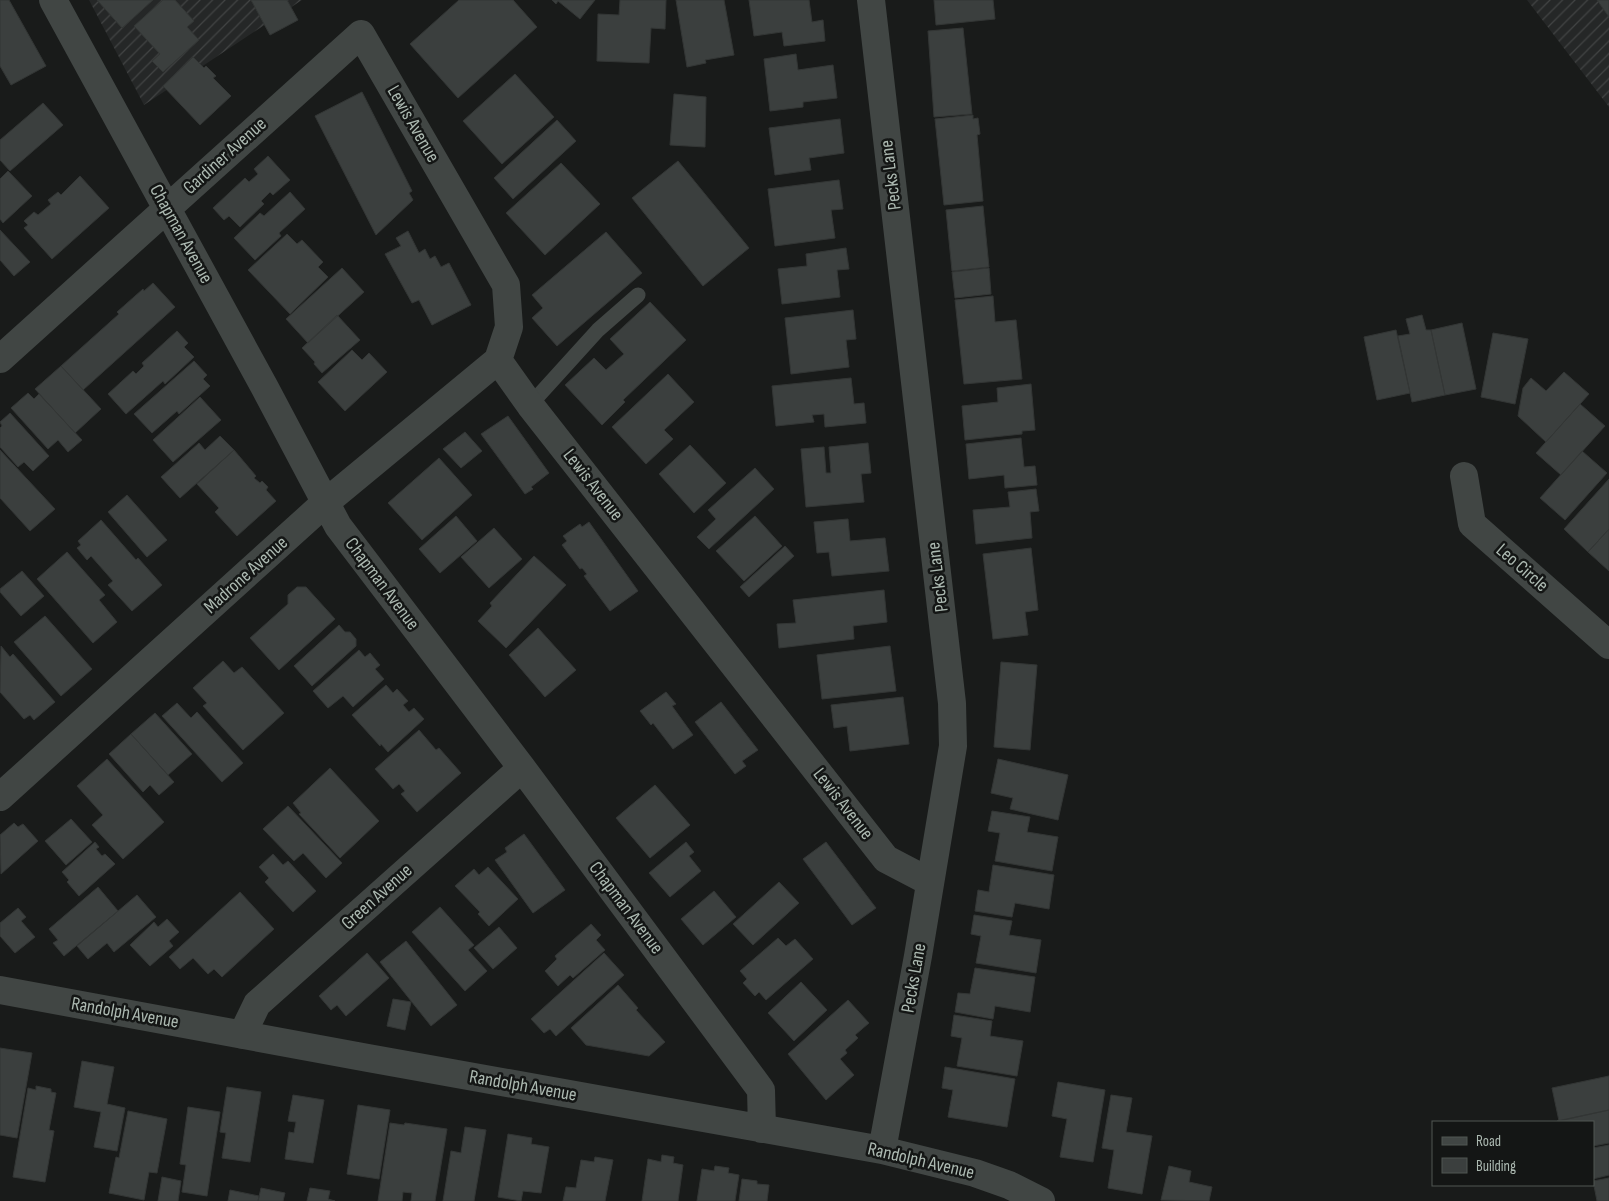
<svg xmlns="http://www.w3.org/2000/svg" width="1609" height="1201" font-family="'Sofia Sans Condensed',sans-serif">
<defs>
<pattern id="industrial-furrows" width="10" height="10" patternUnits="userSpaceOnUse" patternTransform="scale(1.25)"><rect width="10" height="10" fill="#252727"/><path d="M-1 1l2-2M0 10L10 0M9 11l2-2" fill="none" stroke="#424444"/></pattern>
</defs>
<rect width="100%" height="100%" fill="#191b1a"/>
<!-- industrial -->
<path fill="url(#industrial-furrows)" d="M89,0h213l-158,105z
M1527,0h82v107z"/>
<!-- building -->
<path fill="#3b3f3e" stroke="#333635" d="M0,0h9l37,66 -35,19 -11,-19z
M97,0h56l-31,28z
M163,0h12l19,21 -7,6 12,13 -36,32 -11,-11 8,-7 -26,-28z
M251,0h36l11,20 -28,15z
M459,0h54l24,27 -79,71 -48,-54z
M552,0h43l-15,19 -22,-18 -2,3z
M620,0h46l-1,29 -14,-1 -2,35 -52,-2 1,-47 21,1z
M676,0h48l10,55 -29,5 1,3 -19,4z
M749,0h60l3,22 11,-2 2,21 -41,5 -2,-14 -28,4z
M934,0h59l2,19 -59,6z
M1597,0h12v17z
M963,28l9,86 -38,3 -6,-86z
M796,54l2,16 35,-5 4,33 -34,4v5l-33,4 -6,-52z
M193,57l11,11 2,-2 10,10 -3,2 18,18 -31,29 -37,-39z
M515,74l39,43 -52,47 -39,-43z
M362,92l50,99 -3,2 4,7 -37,35 -61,-119z
M674,94l32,3 -1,50 -35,-2z
M43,103l20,22 -53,46 -10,-11v-20z
M973,115v4l5,-1 2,16 -3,1 6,66 -39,4 -9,-86z
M840,119l4,34 -35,5 2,12 -36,5 -6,-47z
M557,120l19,21 -63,58 -19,-21z
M268,156l22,24 -17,15 -3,-3 -9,9 3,3 -24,23 -11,-11 -5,4 -11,-12 32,-30 4,4 9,-8 -4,-5z
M678,161l71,87 -46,38 -71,-88z
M561,163l39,41 -55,51 -39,-42z
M8,171l24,25 -29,27 -3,-4v-40z
M80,176l29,32 -57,51 -28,-31 4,-3 -4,-4 10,-9 4,3 13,-11 -3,-4 10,-8 3,3z
M839,180l4,29 -12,1 4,28 -60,8 -7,-57z
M290,192l15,17 -26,24 2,3 -26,24 -21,-22 26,-25 4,3z
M983,206l6,61 -37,4 -6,-61z
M0,230l30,32 -16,14 -14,-16z
M408,231l11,22 6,-4 5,10 5,-3 6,11 8,-4 22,42 -39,20 -13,-25 -7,3 -27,-49 16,-8 -5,-8z
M606,232l36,41 -85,73 -25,-28 11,-10 -11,-13z
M287,234l10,10 5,-4 21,22 -5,5 10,10 -38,37 -42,-44z
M846,248l3,21 -12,1 3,27 -58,7 -4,-35 29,-3 -1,-12z
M342,268l22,24 -56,51 -22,-24z
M989,268l2,26 -36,4 -3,-26z
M153,283l22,24 -92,83 -22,-24 58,-52 -2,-2 26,-23 1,2z
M993,296l2,26 21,-2 6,59 -58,5 -9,-84z
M650,302l36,38 -63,60 2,2 -23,23 -37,-40 29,-27 12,12 18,-16 -14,-15z
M853,310l3,29 -10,1 3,27 -58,7 -6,-56z
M337,315l23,25 -38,33 -8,-9 1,-2 -13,-14z
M1422,315l4,15h5l14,65 -33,7 -14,-66 12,-2 -4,-15z
M1462,323l14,66 -31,6 -14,-65z
M1396,330l14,63 -33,7 -13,-63z
M177,331l11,12 -4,4 10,10 -29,27 -2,-3 -37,33 -18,-20 25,-23 3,3 8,-8 -2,-3z
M1493,333l35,6 -13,65 -34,-7z
M352,350l10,10 7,-7 18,19 -42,39 -27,-29z
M194,361l13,14 -4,4 7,7 -31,28 -2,-3 -25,22 -18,-19z
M61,366l40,43 -26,24 -40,-44z
M1564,372l25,22 -43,48 -28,-26 5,-28 8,-10 15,13z
M668,374l26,28 -30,28 9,9 -27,25 -34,-37z
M851,378l3,26 10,-1 2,20 -41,4 -1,-13 -12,1 2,7 -38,4 -4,-40z
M1031,384l4,46 -13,1v3l-57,6 -3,-34 36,-4 -1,-14z
M28,393l6,6 5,-5 43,46 -14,12 -10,-12 -10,9 -37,-41z
M200,397l21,23 -48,42 -20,-22z
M1580,404l25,22 -44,49 -25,-22z
M10,413l39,43 -16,15 -9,-9 -6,5 -18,-20v-19l2,-2 -2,-4z
M508,416l41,57 -18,14 2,2 -8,5 -44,-60z
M465,432l17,19 -21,17 -18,-19z
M220,436l14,14 -54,48 -19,-21 38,-34 6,7z
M1021,438l3,29 11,-1 2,19 -32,3 -1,-13 -35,4 -3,-35z
M868,443l3,30 -10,1 3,28 -58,5 -5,-58 23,-2 2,26h5l-2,-26z
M690,445l36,38 -32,30 -35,-39z
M0,450l55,59 -25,22 -30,-33z
M234,450l22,26 -2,2 6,5 2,-2 6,6 -2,3 10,11 -39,35 -22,-24 4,-4 -22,-24z
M1582,451l25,22 -42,47 -25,-22z
M439,458l33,37 -50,45 -34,-37z
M755,468l19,21 -65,60 -12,-12 19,-18 -8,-9z
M1609,479v50l-21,23 -24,-23z
M1036,489l3,22 -9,1 2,26 -56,6 -3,-34 37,-3 -2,-15z
M127,495l40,45 -20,17 -39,-45z
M456,516l21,25 -37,32 -21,-24z
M755,516l27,30 -38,35 -28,-30z
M848,519l2,22 35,-3 4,33 -57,5 -3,-24 -12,1 -3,-31z
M101,520l35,40 2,-2 24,27 -30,26 -24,-26 5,-4 -22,-25 -4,4 -10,-12 4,-3 -3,-4z
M589,522l49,69 -28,20 -26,-35 3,-2 -5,-6 -2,1 -18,-24 5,-4 -4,-5 17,-12 2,3z
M494,528l28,31 -33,29 -28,-31z
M1609,529v42l-21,-19z
M785,546l9,10 -45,41 -9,-10z
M1031,548l7,62 -13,2 3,23 -35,4 -10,-85z
M67,552l38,43 -6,5 18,22 -24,21 -56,-64z
M534,556l32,29 -60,63 -28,-27 14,-15 -2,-3z
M22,571l22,25 -23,20 -21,-24v-3z
M297,587h9l29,32 -56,51 -29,-32 38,-34v-9z
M884,590l3,32 -34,4 1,13 -75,9 -2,-24 19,-1 -3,-23z
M45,616l47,53 -31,27 -47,-54z
M339,625l6,7h5l6,7v7l-44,40 -18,-20z
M538,628l38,42 -31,27 -36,-42z
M1,646l9,11 3,-3 42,48 -21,18 -4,-5 -6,4 -24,-27z
M890,646l6,45 -74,8 -5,-44z
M359,650l6,7 5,-4 10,12 -5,4 9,10 -31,28 -10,-11 -15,12 -15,-17z
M223,661l11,12 8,-6 42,46 -41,37 -40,-44 4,-3 -14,-15z
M1001,662l36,3 -7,85 -36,-3z
M386,685l7,8 4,-4 11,12 -5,4 6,7 5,-4 10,11 -36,33 -7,-8 -1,2 -28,-31z
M666,692l10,12 -4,2 21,29 -20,14 -20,-26 -2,2 -11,-14z
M903,697l6,47 -59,7 -3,-25 -13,2 -3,-23z
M721,702l37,48 -16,11 4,5 -11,8 -40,-52z
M177,703l14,15 6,-6 46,51 -21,19 -60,-66z
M155,713l37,41 -24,21 -37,-41z
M419,730l17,20 3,-2 22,25 -44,39 -16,-18 4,-3 -6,-7 -6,5 -18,-20z
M131,734l43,48 -15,13 -9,-10 -7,7 -34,-38z
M107,759l57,63 -41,37 -31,-34 11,-10 -26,-29z
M998,759l70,16 -10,45 -48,-11 3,-11 -22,-5z
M330,768l49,53 -39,37 -41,-44 2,-1 -8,-10z
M655,785l35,40 -40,33 -34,-40z
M288,806l54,57 -16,15 -23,-25 -9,8 -31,-32z
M992,811l38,6 -3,15 31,5 -6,34 -57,-10 5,-28 -12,-2z
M71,819l21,23 -26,23 -21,-24z
M14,823l4,4 5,-3 15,17 -37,33 -1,-39z
M524,834l41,56 -32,23 -38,-53 12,-8 -2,-4z
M95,842l4,5 -3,2 6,7 3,-2 10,10 -36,32 -12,-14 2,-2 -7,-8z
M686,842l8,10 -5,4 12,15 -31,26 -21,-24z
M826,842l50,66 -24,17 -49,-66z
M273,854l10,11 5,-4 28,30 -23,21 -28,-30 4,-4 -10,-11z
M993,865l61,10 -5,34 -34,-6 -3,14 -37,-6 3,-21 11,2z
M488,867l30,32 -29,27 -11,-12 2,-2 -25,-26 19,-17 5,6z
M779,882l20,21 -46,42 -20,-21z
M98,887l20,24 -54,45 -11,-13 5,-3 -9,-11z
M714,891l22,26 -33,28 -22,-26z
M240,892l34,37 -52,48 -8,-8 -6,5 -15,-16 -13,11 -11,-12z
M137,895l19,22 -42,35 -7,-9 -19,16 -11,-13z
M440,907l34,38 -6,5 19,21 -22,20 -53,-59z
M18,908l8,9 -5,4 14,16 -20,16 -15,-17v-13z
M974,915l38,6 -3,14 32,5 -5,33 -60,-10 5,-27 -10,-2z
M167,919l12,13 -10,9 4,5 -23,20 -20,-21 24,-23 4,5z
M591,924l10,11 -5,5 9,10 -32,28 -3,-3 -12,11 -13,-15 12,-12 -2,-3z
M499,927l18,21 -24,21 -19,-21z
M778,938l8,8 9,-7 18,20 -47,41 -7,-8 -4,4 -12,-13 4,-4 -7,-8z
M406,941l51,64 -26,21 -51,-64z
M367,953l22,25 -43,38 -9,-11 -6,5 -12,-14z
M604,953l20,22 -68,61 -6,-7 -6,4 -13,-14z
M975,968l60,9 -5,35 -35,-6 -2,13 -38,-7 3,-19 12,1z
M801,982l26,28 -33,31 -26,-28z
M618,985l20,23 -2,2 29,32 -16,14 -63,-11 -15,-17z
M393,999l18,3 -6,28 -18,-4z
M848,1000l21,23 -14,12 3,3 -13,12 2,3 -7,6 14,16 -28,25 -38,-46z
M954,1015l38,6 -2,15 33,5 -6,35 -60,-10 5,-28 -11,-2z
M0,1048l32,5 -15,85 -17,-3z
M82,1061l32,6 -7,37 18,4 -8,43 -23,-4 7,-35 -27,-5z
M945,1067l70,12 -8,48 -59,-10 5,-27 -11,-2z
M1609,1076v34l-50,11 -7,-33z
M1058,1082l47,8 -12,72 -33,-5 7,-38 -15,-3z
M36,1086l15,3v3l5,1 -7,37 5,1 -9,51 -32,-5 15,-89 8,2z
M227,1087l34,5 -11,70 -28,-4 4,-25 -6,-1z
M293,1095l31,5 -11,63 -28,-4 4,-27 5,1 2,-11 -8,-1z
M1111,1095l21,3 -6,34 26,4 -10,58 -34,-6 6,-38 -12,-2z
M358,1105l32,5 -11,69 -32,-5z
M188,1107l32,5 -13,84 -25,-4 4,-27 -6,-1z
M1609,1110v33l-16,3v-24l-36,-1z
M128,1111l39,8 -10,54 -8,-1 -5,28 -35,-7 7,-36 3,1z
M390,1123l14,2 1,-2 42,6 -12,72h-24l1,-8 -9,-1 -1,9h-24z
M465,1127l21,3 -12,71h-31l8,-50 10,2z
M508,1134l24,4 -1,6 18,3 -8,46 -18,-2 -2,10 -23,-4z
M1609,1145v30l-16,4v-31z
M662,1155l12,2 -1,6 10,2 -5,36h-36l6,-42 13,3z
M595,1157l18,3 -8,41h-42l3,-14 10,1 5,-28 13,2z
M715,1166l14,2 -1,5 11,2 -4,26h-38l5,-32 12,2z
M1169,1166l22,5 -2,11 23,5 -3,14 -48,-1z
M162,1177l19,4 -3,20h-20z
M1609,1178v23h-12l-4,-20z
M742,1179l15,2v3l12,1 -2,16h-28z
M261,1188l24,5 -2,8h-25z
M310,1188l20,3 -2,8 7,2h-28z
M230,1190l29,6 -1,5h-30z"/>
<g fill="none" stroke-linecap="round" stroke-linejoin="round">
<!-- lane -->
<path stroke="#414644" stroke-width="15" d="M530,405l68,-75 40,-35"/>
<!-- street -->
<path stroke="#414644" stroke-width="28" d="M53,0l212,388 73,138 184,242 239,322 1,39
M871,0l81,703 1,43 -35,210 -36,194
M0,359l361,-325 145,251 3,42 -11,33 32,45 356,454 44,23
M1464,476l8,48 137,121
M0,797l325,-294 173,-143
M0,990l368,68 514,92 93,23 34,12 32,16
M242,1035l15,-31 265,-236"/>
</g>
<g text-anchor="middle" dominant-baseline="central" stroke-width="5" stroke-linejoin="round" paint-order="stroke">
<!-- street labels -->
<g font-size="19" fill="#acb9b1" stroke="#141615">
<text transform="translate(413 124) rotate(60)">Lewis Avenue</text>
<text transform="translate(225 156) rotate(-42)">Gardiner Avenue</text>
<text transform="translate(891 175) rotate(-97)">Pecks Lane</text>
<text transform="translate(181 234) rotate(61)">Chapman Avenue</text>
<text transform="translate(593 485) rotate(52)">Lewis Avenue</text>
<text transform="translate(1522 568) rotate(41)">Leo Circle</text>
<text transform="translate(246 575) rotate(-42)">Madrone Avenue</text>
<text transform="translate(938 577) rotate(-97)">Pecks Lane</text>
<text transform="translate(382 584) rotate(53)">Chapman Avenue</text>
<text transform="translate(843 804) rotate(52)">Lewis Avenue</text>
<text transform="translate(377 897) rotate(-42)">Green Avenue</text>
<text transform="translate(626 908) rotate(53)">Chapman Avenue</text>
<text transform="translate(914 978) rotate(-80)">Pecks Lane</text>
<text transform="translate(125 1013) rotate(10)">Randolph Avenue</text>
<text transform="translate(523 1086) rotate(10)">Randolph Avenue</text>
<text transform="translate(921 1161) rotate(13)">Randolph Avenue</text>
</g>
</g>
<!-- legend -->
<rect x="1432" y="1121" width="162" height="65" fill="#141615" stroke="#515753"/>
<rect x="1442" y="1137" width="25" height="8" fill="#414644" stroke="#515753"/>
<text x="1476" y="1146" font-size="15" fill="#acb9b1">Road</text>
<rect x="1442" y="1158" width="25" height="15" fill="#3b3f3e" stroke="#515753"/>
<text x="1476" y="1171" font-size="15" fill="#acb9b1">Building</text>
</svg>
